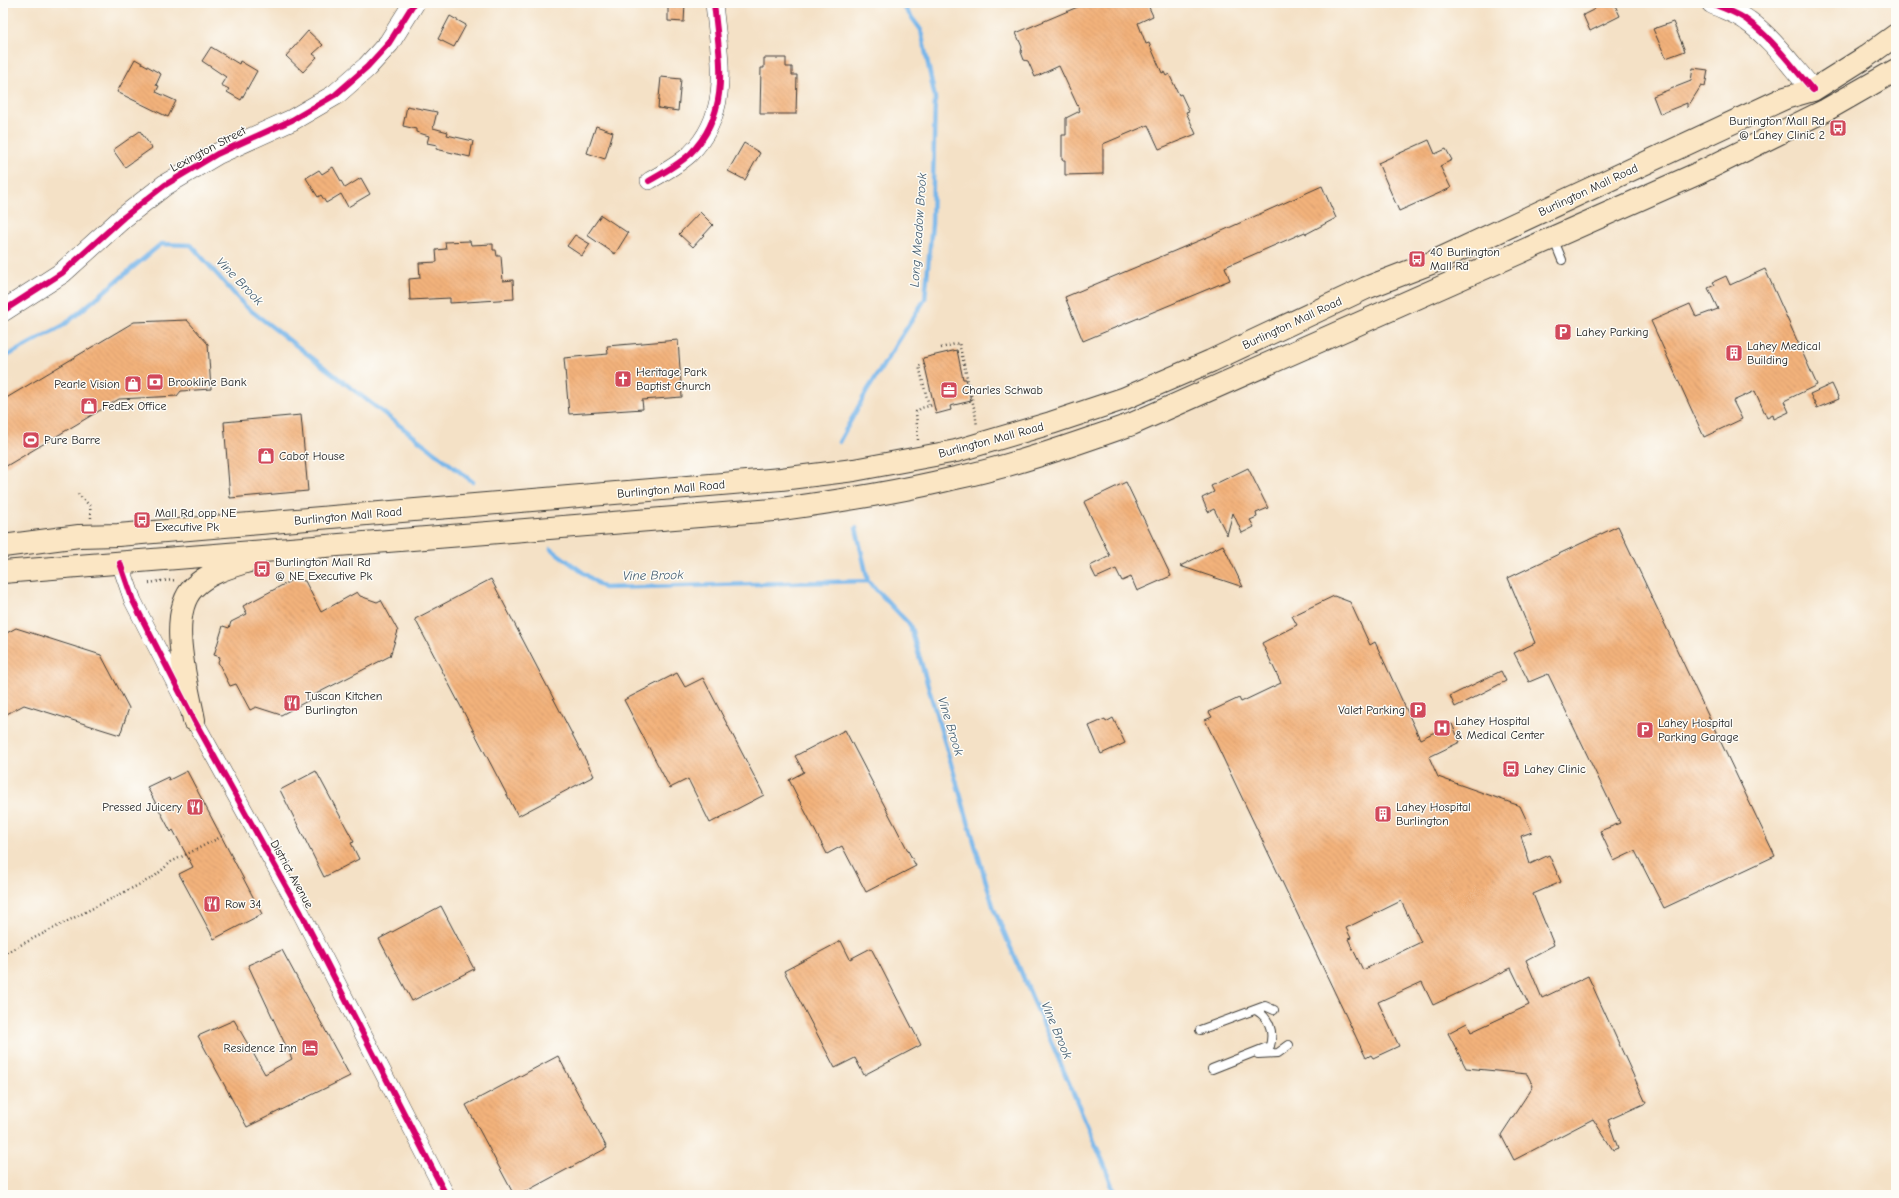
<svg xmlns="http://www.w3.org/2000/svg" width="1899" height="1198" font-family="'Comic Neue',sans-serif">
<defs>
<pattern id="building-back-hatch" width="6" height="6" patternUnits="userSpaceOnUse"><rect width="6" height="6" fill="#f3b27c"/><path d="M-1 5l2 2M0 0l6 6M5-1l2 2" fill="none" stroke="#d0986b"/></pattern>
</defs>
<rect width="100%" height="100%" fill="#fdfcf7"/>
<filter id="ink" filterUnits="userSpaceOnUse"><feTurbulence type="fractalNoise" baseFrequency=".025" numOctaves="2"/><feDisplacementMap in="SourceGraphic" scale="8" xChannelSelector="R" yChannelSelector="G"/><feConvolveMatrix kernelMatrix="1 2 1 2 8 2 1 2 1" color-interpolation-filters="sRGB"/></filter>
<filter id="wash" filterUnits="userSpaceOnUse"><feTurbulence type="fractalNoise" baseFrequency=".012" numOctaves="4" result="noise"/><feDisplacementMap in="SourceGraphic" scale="16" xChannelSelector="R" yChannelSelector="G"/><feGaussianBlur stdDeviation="0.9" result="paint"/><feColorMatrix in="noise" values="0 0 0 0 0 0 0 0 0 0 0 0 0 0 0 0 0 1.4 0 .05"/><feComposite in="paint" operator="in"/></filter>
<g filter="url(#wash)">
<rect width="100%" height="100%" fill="#f4e1c6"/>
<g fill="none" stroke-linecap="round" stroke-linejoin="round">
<!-- stream -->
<path stroke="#77b6ea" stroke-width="4.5" d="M3,358l61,-33 97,-81 30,1 54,61 228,176
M839,442l28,-51 58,-92 7,-75 3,-126 -14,-68 -20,-27
M856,528l12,53
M551,549l53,39 264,-7 42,44 84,284 112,260 9,26"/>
</g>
<g id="blocks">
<!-- building -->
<path fill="url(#building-back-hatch)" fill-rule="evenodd" d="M668,3h17l-1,19 -16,-1z
M1087,3h60l6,13 -15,7 8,21 3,-1 13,30 2,-1 2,4 3,-2 10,21 2,-1 8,17 -3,1 10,22 -37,15 -11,-24 -45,19v30l-38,1v-15h-3v-25h4v-17l14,-7 -21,-45 -24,11 -7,-16 -4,-1 -3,-8 1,-5 -6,-14z
M1592,3h22l6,13 -30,15 -7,-16 12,-6z
M450,16l16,9 -12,22 -16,-8z
M1673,22l12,29 -19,7 -13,-29z
M308,31l15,14 -10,9 4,3 -14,15 -17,-16z
M211,47l28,17 1,-3 17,10 -16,29 -14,-8 2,-3 -8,-4 5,-8 -24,-16z
M764,58h22v9h6v8h5l-1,39h-36l1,-46h3z
M135,59l26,15 -5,11 3,1 -3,6 20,9 -8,16 -51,-25z
M1693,68l15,2 -3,17 -4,-1 -14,22v-5l-27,11 -7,-18 38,-15z
M661,77l20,2 -3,32 -20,-3z
M407,106l30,6 -4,16 15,4 -1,3 26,6 -3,16 -34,-8 1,-4 -10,-2 2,-7 -13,-4v-3l-13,-3z
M596,126l17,6 -8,27 -18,-6z
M140,131l12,17 -27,19 -12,-17z
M1429,140l6,14 11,-5 6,11 -12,6 11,22 -52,23 -21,-48z
M744,143l16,10 -15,27 -17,-9z
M333,167l12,21 16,-10 9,16 -22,13 -7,-13 -15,9 -5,-8 -3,2 -12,-19 13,-8 3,4z
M1322,186l14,32 -30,16 -1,-2 -80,35 5,13 -147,61 -18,-44 157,-66z
M700,212l13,13 -20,22 -14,-13z
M601,215l27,18 -13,21 -28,-19z
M575,235l15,9 -8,12 -15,-10z
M470,241l1,4 22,-1v6h3l1,6h4l2,25 10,-1 1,19 -64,4v-5l-40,2 -1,-21 11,-1 -1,-15 18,-1 -1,-12 10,-1 -1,-7z
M1765,269l52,116 -33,16 5,11 -15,7 -1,-4 -6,3 -12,-27 -22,10 9,18 -38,18 -53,-116 39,-17 6,13 22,-8 -10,-21 7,-3 -2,-3 13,-6 4,9z
M187,320l21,24 3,45 -30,2 -4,5 -58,3 -116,69v-68l131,-78z
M678,340l4,57 -40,3 1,9 -74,5 -5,-56 44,-4 -1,-8z
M957,350l6,29h3l5,22 -21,5 1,4 -15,4 -13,-56z
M1832,384l7,15 -22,9 -7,-14z
M301,415l7,76 -78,7 -6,-76z
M1248,468l20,40 -12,5 1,4 -7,3 4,7 -12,6 -9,-20 -6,22 -13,-26 -6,3 -6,-14 12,-6 -3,-6z
M1126,482l45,94 -34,15 -6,-14 -9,4 -6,-12 -20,9 -6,-12 20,-10 -26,-54z
M1618,526l157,330 -111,52 -29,-57 -21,10 -14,-30 20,-8 -72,-149 -19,8 -15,-29 21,-10 -27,-65z
M1223,545l20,42 -63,-21z
M294,579l11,2 16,31 36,-20 3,4 17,6 4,-2 17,31 -8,25 -78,40 1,2 -32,17 -25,-8 -6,3 -14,-26 -6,2 -12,-24 2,-5 -6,-2 9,-29 6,2 2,-6 16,-8 -4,-8z
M491,579l103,197 -76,40 -103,-197z
M1334,596l16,6 20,43 5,-3 45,97 32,-15 8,18 -31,15 9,20 82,29 12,26 -11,4 9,28 19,-9 12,27 -28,12 21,51 -28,15 16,38 46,-22 58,127 -38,17 10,28 -5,2 -20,-31 -79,41 -13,-25 32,-49 -6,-12 -61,-6 -18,-35 19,-10 4,9 58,-27 -18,-37 -78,37 -11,-23 -44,20 21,44 -26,12 -2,-3 -5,3 -161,-338 7,-3 -3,-5 30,-14 2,4 40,-19 -19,-40 35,-18 -5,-9zM1401,901l20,41 -58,28 -15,-31 3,-1 -5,-10z
M16,628l85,27 28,53 -9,27 -96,-30 -21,11v-81z
M1501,671l5,10 -51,26 -5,-11z
M677,673l8,14 18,-9 61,117 -54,28 -22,-44 -18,9 -46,-88z
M1113,718l12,25 -24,11 -12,-28 16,-7 1,3z
M845,730l71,136 -50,26 -24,-46 -15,8 -38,-74 15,-8 -9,-16z
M187,771l75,143 -48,25 -35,-65 14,-7 -20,-37 -2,2 -24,-45 21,-10 1,3z
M316,771l38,71 -3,1 8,16 -35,18 -44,-87z
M441,906l33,63 -62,32 -33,-62z
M841,941l9,18 21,-11 50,97 -57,30 -9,-17 -20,10 -51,-97z
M282,950l68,126 -103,51 -49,-91 36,-16 31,54 27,-15 -44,-94z
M558,1056l49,92 -88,47h-5l-48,-90z"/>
</g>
</g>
<g filter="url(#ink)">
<use href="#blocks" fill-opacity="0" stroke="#3c3a36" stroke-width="1"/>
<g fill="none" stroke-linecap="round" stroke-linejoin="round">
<!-- service casing -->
<g stroke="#3c3a36" stroke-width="10">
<path id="service" d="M1553,238l9,22
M1200,1030l65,-24 9,4
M1258,1054l20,-1 11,-8
M1212,1069l58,-23c4,-15 -1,-28 -14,-36"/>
</g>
<!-- minor casing -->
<g stroke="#3c3a36" stroke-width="18">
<path id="minor" d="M649,181c14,-8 29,-16 41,-27 43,-43 29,-97 24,-151
M120,563l13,38 61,119 107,193 145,282"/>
</g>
<!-- tertiary casing -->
<g stroke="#3c3a36" stroke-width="22">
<path id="tertiary" d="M1712,3c12,6 26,10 36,18 26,19 44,46 65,69
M3,311l59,-38 62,-56 41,-32 52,-31 75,-34 43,-25 32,-28 22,-24 25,-40"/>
</g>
<!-- secondary casing -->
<g stroke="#3c3a36" stroke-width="24">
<path id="secondary" d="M3,546l76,-10 39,-1 663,-56 73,-9 102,-19 95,-28 72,-24 88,-38 155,-73 65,-25 354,-165 28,-8 51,-32 32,-23
M3,572l771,-62c60,-8 119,-17 177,-31 62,-13 121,-34 181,-55l567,-251 127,-63 70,-40
M194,720c-6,-34 -28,-106 0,-133 16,-16 40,-21 61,-28"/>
</g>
<!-- path -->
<path stroke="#3c3a36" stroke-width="2.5" stroke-dasharray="1 3" stroke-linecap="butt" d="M941,348l18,-5 16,69 2,14
M924,364l-5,2 10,40
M918,440l-2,-28 5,-4 12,-3
M78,494l12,12 1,12
M161,581l15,-1
M149,583l12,-2v-2
M3,954l151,-77 17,-15 54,-27"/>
<!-- service -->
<use href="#service" stroke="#fff" stroke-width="8"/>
<!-- minor -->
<use href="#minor" stroke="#fff" stroke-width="17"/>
<!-- tertiary -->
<use href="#tertiary" stroke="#fff" stroke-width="21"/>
<!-- secondary -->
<use href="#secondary" stroke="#fbe6c4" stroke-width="22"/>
<!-- cycleway casing -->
<g stroke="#fdfcf7" stroke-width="8">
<path id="cycleway" d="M1712,3c12,6 26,10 36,18 26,19 44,46 65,69
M649,181c14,-8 29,-16 41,-27 43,-43 29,-97 24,-151
M3,311l59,-38 62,-56 41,-32 52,-31 75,-34 43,-25 32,-28 22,-24 25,-40
M120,563l13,38 61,119 107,193 145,282"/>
</g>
<!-- cycleway -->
<use href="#cycleway" stroke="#d6006c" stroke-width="6"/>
</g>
</g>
<!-- icons -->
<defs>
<g id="bus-square" transform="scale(0.9)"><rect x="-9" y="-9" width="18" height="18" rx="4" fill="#d1495b" stroke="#fdfcf7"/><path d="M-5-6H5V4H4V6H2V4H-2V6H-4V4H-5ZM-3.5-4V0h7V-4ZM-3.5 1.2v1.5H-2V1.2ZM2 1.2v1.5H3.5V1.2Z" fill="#fff"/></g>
<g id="parking-square" transform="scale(0.9)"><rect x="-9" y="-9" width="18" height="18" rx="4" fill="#d1495b" stroke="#fdfcf7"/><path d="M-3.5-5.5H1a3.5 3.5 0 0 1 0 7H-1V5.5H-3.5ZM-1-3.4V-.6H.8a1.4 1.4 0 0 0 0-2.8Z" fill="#fff"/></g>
<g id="building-square" transform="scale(0.9)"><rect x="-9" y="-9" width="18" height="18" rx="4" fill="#d1495b" stroke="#fdfcf7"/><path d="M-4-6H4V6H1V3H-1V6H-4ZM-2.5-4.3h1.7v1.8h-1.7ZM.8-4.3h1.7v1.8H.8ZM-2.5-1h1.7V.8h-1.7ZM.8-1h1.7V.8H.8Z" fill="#fff"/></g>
<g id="church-square" transform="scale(0.9)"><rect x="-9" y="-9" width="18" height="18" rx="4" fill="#d1495b" stroke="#fdfcf7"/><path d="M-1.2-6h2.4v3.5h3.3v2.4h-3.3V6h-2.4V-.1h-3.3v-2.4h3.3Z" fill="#fff"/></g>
<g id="bank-square" transform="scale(0.9)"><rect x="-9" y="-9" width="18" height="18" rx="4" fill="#d1495b" stroke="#fdfcf7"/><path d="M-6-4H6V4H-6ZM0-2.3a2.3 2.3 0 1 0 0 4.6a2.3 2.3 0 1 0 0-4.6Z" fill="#fff"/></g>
<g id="shop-square" transform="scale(0.9)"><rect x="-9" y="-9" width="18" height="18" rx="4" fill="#d1495b" stroke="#fdfcf7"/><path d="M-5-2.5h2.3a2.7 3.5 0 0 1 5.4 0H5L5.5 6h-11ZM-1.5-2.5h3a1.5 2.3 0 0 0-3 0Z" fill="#fff"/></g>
<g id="office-square" transform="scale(0.9)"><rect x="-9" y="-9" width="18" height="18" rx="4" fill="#d1495b" stroke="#fdfcf7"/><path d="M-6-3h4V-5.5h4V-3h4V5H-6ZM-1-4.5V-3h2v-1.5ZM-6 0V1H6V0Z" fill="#fff"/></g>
<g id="stadium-square" transform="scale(0.9)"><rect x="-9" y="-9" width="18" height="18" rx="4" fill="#d1495b" stroke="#fdfcf7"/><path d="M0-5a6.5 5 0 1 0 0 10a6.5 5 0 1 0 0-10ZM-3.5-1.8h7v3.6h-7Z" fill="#fff"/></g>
<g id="restaurant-square" transform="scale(0.9)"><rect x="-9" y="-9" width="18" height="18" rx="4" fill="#d1495b" stroke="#fdfcf7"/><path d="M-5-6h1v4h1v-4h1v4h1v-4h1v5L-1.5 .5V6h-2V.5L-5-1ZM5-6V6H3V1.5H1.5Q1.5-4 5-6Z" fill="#fff"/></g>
<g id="hospital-square" transform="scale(0.9)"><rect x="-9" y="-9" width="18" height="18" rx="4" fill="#d1495b" stroke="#fdfcf7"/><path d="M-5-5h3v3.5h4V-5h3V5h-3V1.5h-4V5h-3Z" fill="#fff"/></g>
<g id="hotel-square" transform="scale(0.9)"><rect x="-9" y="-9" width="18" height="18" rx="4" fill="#d1495b" stroke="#fdfcf7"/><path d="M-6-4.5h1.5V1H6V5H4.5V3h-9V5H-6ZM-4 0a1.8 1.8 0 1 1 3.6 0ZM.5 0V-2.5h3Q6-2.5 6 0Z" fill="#fff"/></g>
</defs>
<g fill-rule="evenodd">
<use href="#bus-square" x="1838" y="128"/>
<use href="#bus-square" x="1417" y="259"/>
<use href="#parking-square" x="1563" y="332"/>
<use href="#building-square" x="1734" y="353"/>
<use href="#church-square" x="623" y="379"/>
<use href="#bank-square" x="155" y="382"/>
<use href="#shop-square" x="133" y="384"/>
<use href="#office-square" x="949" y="390"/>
<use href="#shop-square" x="89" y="406"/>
<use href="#stadium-square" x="31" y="440"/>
<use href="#shop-square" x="266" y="456"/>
<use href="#bus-square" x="142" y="520"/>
<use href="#bus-square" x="262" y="569"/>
<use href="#restaurant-square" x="292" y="703"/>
<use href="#parking-square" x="1418" y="710"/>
<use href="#hospital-square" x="1442" y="728"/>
<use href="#parking-square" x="1645" y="730"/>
<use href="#bus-square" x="1511" y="769"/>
<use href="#restaurant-square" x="195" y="807"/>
<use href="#building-square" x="1383" y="814"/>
<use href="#restaurant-square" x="212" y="904"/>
<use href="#hotel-square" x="310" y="1048"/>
</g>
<g text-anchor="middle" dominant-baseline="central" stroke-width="3" stroke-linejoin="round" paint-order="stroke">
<!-- poi labels -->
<g font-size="12" fill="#1c1c1c" stroke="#fdfcf7" text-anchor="start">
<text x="1825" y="121" text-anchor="end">Burlington Mall Rd<tspan x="1825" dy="14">@ Lahey Clinic 2</tspan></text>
<text x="1430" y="252">40 Burlington<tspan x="1430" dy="14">Mall Rd</tspan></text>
<text x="1576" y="332">Lahey Parking</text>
<text x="1747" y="346">Lahey Medical<tspan x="1747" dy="14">Building</tspan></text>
<text x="636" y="372">Heritage Park<tspan x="636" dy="14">Baptist Church</tspan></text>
<text x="168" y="382">Brookline Bank</text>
<text x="120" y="384" text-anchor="end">Pearle Vision</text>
<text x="962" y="390">Charles Schwab</text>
<text x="102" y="406">FedEx Office</text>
<text x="44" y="440">Pure Barre</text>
<text x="279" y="456">Cabot House</text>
<text x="155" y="513">Mall Rd opp NE<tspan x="155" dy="14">Executive Pk</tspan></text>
<text x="275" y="562">Burlington Mall Rd<tspan x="275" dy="14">@ NE Executive Pk</tspan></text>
<text x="305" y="696">Tuscan Kitchen<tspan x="305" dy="14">Burlington</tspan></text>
<text x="1405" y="710" text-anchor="end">Valet Parking</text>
<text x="1455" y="721">Lahey Hospital<tspan x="1455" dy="14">&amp; Medical Center</tspan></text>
<text x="1658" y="723">Lahey Hospital<tspan x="1658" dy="14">Parking Garage</tspan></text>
<text x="1524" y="769">Lahey Clinic</text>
<text x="182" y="807" text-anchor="end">Pressed Juicery</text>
<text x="1396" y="807">Lahey Hospital<tspan x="1396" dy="14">Burlington</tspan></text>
<text x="225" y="904">Row 34</text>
<text x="297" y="1048" text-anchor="end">Residence Inn</text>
</g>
<!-- street labels -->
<g font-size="12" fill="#1c1c1c" stroke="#fdfcf7">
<text transform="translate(208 149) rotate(-28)">Lexington Street</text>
<text transform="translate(1588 190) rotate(-25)">Burlington Mall Road</text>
<text transform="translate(1292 323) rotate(-25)">Burlington Mall Road</text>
<text transform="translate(991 440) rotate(-15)">Burlington Mall Road</text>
<text transform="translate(671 489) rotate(-5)">Burlington Mall Road</text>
<text transform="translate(348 516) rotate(-5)">Burlington Mall Road</text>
<text transform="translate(292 874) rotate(61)">District Avenue</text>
</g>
<!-- water labels -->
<g font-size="13" font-style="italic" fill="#405a6e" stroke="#fdfcf7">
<text transform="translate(918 230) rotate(-86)">Long Meadow Brook</text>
<text transform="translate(240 281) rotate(46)">Vine Brook</text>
<text transform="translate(653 575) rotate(-1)">Vine Brook</text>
<text transform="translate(951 726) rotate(73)">Vine Brook</text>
<text transform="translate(1057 1030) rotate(67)">Vine Brook</text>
</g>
</g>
<!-- margin -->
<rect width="1899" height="1198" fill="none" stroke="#fdfcf7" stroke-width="16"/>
</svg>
